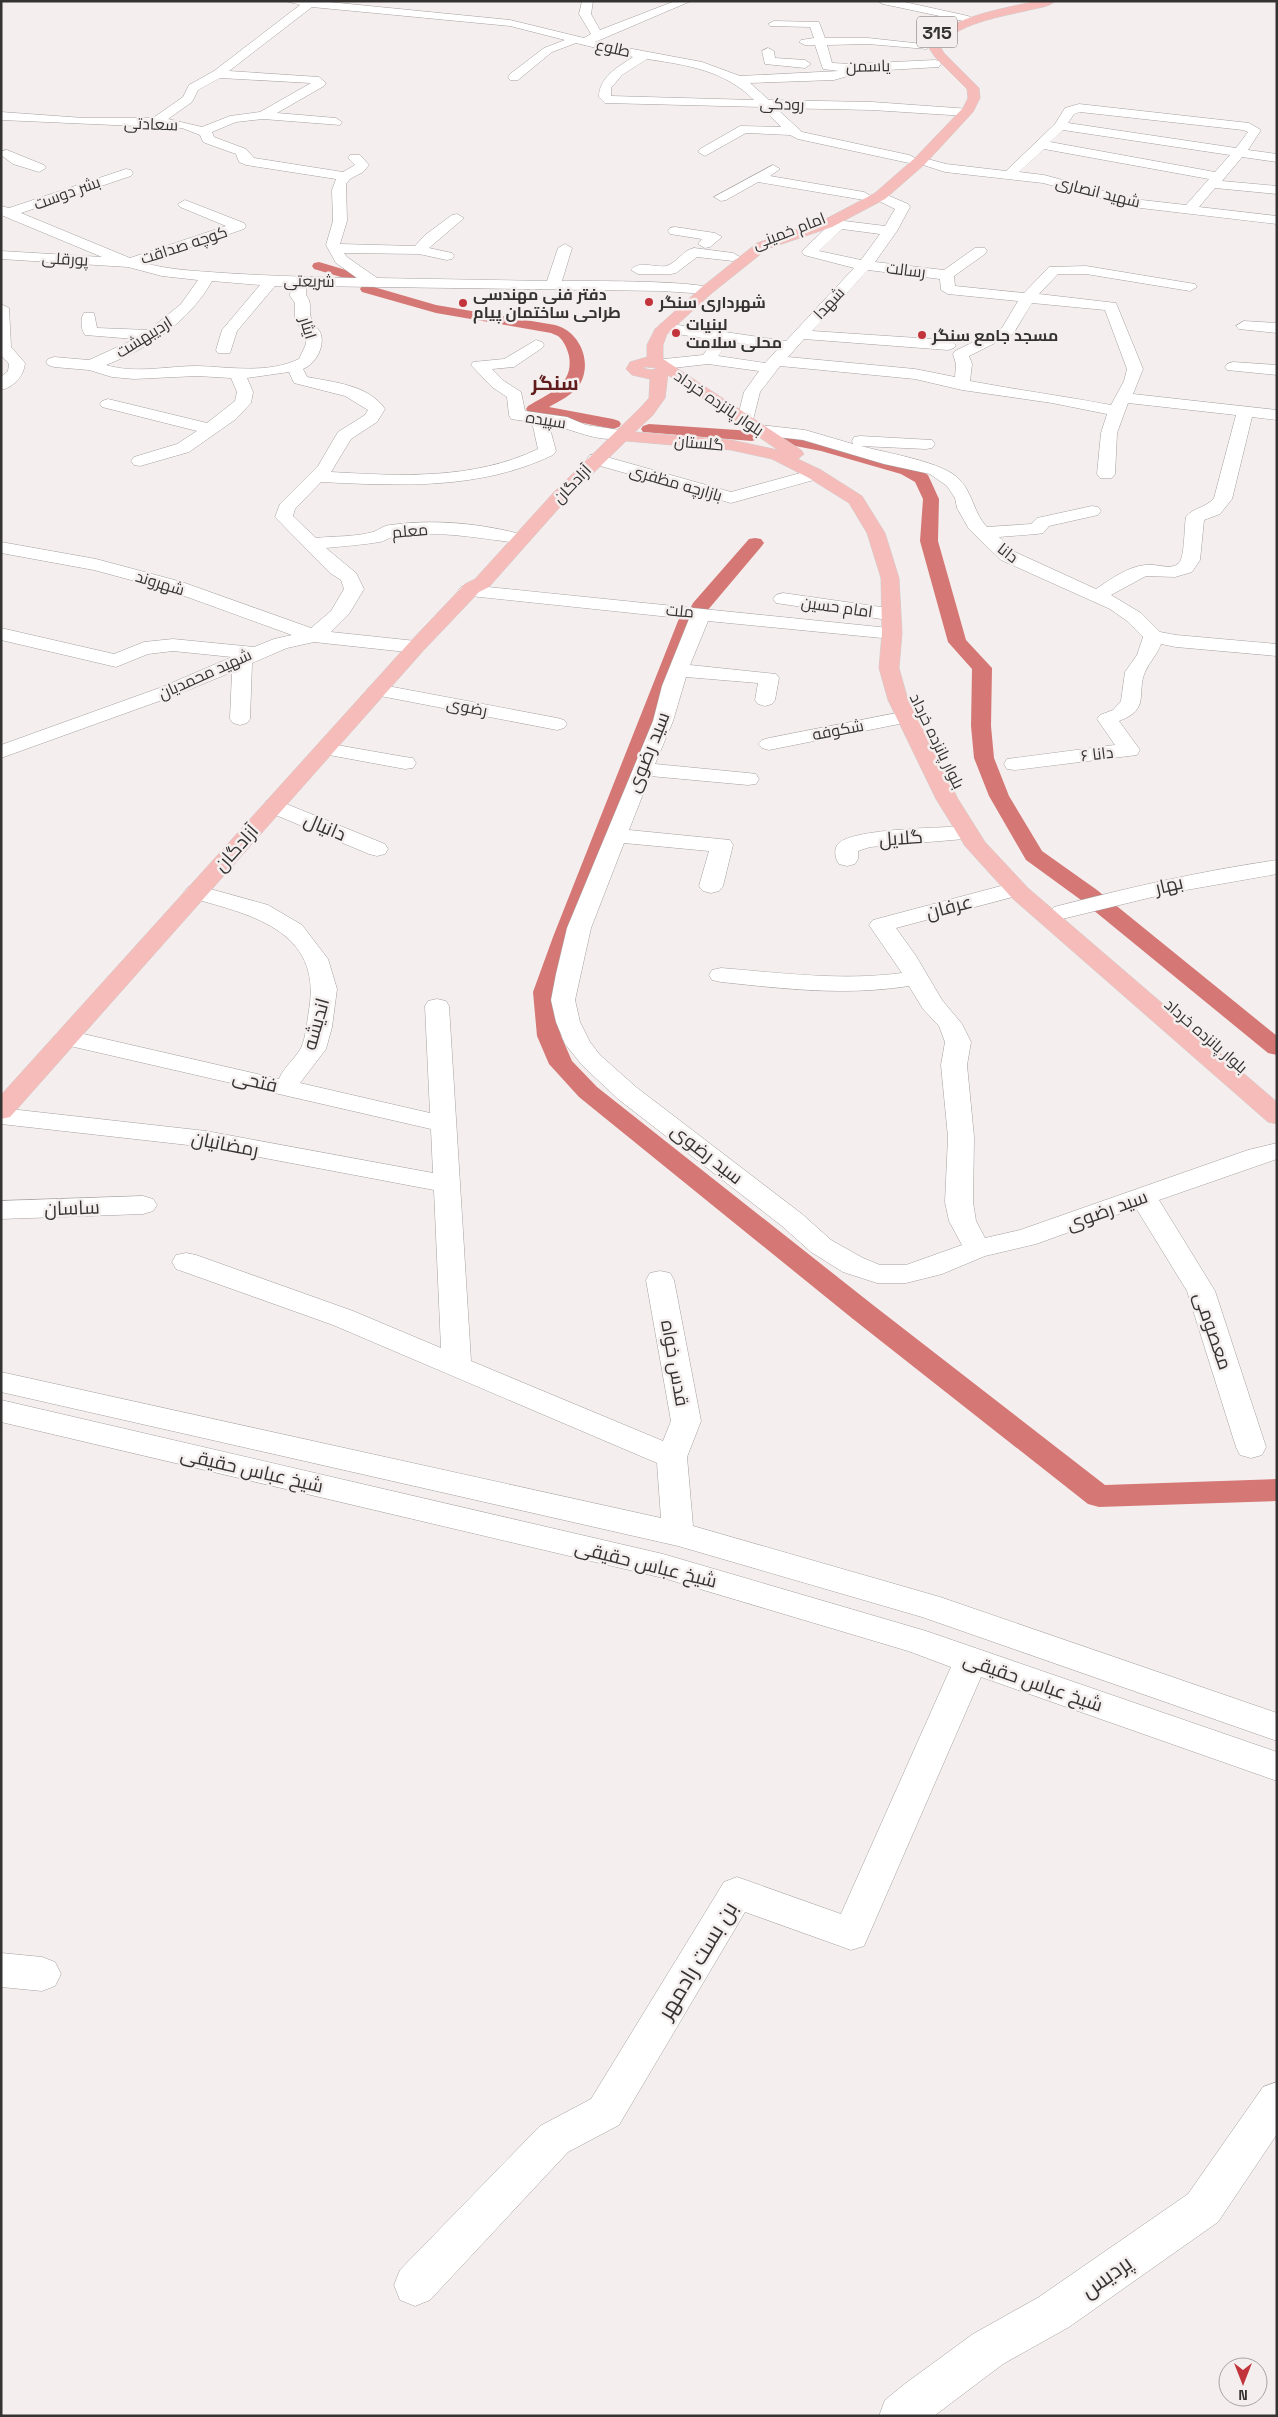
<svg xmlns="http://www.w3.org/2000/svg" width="1278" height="2417" font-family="'Space Grotesk',Cairo,sans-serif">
<rect width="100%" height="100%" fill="#f4efee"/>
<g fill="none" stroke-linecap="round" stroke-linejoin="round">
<!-- canal -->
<path fill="#d57875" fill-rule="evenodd" d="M319,262l37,11 2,3 -7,4 -37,-11 -2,-3 2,-3z
M367,285l69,20 119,20c24,6 38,36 25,59 -7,11 -21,17 -31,23l64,12 6,2 2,3 -2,3 -6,2 -85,-17 -2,-3 2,-3c21,-13 46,-21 41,-50 -2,-8 -5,-15 -11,-20l-7,-3 -115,-20 -74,-21 -2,-3 2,-3z
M649,424l103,7 6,2 2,3 -2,3 -6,2 -109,-9 -2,-3 2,-3z
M786,435l43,8 84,23 15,9 11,24 -1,42 28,99 26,28 -1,58 3,32 15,38 33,55 55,39 180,146v19l-9,-2 -187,-153 -55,-40 -37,-64 -15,-38 -3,-32 1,-57 -24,-27 -28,-101 3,-42 -8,-17 -14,-8 -80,-23 -41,-8 -2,-3 2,-3z
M755,538l6,1 3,4 -3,4 -54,64h-14l-2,-4 2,-4 56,-64z
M687,615l7,2 2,4 -121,316 -18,55 4,44 11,25 25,26 276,218 232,180 172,-6v22l-178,6 -11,-3 -235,-185 -274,-222 -30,-33 -12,-28 -4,-44 20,-55 125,-316 2,-4z"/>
<!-- minor casing -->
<g stroke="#a6a0a0" stroke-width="1">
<path id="minor" d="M286,1h33l191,19 74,18 7,-4 -12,-20 3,-13h11l-2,13 9,16 75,-29h16l-96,41 107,20 38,14 99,-5 -16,-2 -8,-24h-10l-6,-3 2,-2 13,-2 -4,-11 -40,-1 -2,-2 6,-3 45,1 6,16h43l55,6 6,3 -2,2 -59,-5 -41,1 5,18 20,1 83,-4 4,1 2,3 -2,3 -86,5 -2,3 -17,5 -84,3 19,17 103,2 98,7 2,3 -6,4 -94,-6 -96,-2 26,24 107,23 6,3 5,-1 26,7 60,7 49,-47 10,-16 14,-4 170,19 12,7 -13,20 29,4v8l-35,-5 -20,24 55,5v8l-62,-6 -16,19 78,9v8l-145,-17 -89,-24 -98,-11 -31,-10 -5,1 -111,-24 -8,-4 -44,-2 -41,23 -7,-4 2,-3 40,-23 41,1 -19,-20 -157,-4 -6,-6c0,-20 19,-30 34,-40l-57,-14 -24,9 -34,28h-8l-2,-3 2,-3 34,-26 21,-8 -55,-14 -198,-19 -83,64 90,6 7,6 -2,3 -47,27 59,5 6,4 -2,3 -77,-6 -27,3 -24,10 2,5 32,12 8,9 89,14 12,-7 -7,-7 2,-3h10l9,10 -6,7 -13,7 -4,5 1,37 -7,23 75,2 10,-11 27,-20 5,-1 7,4 -35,30 23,5 2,3 -2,3 -5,1 -28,-6 -75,-1 3,4 30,21 170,3 11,-33 7,-4 7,4 -10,33c20,0 145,-1 152,9l-7,4 -45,-3 -356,-5v9c7,9 2,14 5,23 1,5 6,9 9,14 6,13 -4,32 -17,37l4,8c26,5 62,8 78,32l-8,13 -26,17 -20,33c70,4 142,8 207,-23l-6,-27 -21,-3 -2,-4 -2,-18 -15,-10 -21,-22 2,-3 31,-3 32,-19 6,2 2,3 -2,3 -28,19 -22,2 12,12 17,11 4,19 42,6 19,8 34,5 2,4 -2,4c-23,5 -48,-10 -71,-13l7,26 -3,4c-73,35 -152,31 -232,27l-26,27 -2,7 23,22c18,-2 39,-1 57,-6 6,-2 11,-7 18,-7 40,-6 86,-2 125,8l3,4 -3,4 -6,1c-37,-5 -74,-11 -112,-7 -6,1 -11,5 -18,7 -18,3 -36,4 -54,6l30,25 8,16 -15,25 -18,18 85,9 7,2 3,4 -3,4 -7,2 -102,-11 -27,6 -35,15 -2,56 -3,4 -7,2 -7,-2 -3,-4 2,-47 -56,23 -175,63v-13l161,-58 70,-30 -59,-6 -25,3 -32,13 -115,-27v-12l113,26 30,-12 29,-3 81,8 20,-8 18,-4 -124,-45 -74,-20 -93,-17v-11l95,17 86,23 129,46 20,-17 13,-22 -3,-9 -11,-7 -55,-56 5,-13 38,-38 20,-34 27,-17 3,-5 -23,-14 -51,-13 -5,-11 -42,6 6,14 -2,11 -15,16 -47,33 -49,14 -6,-1 -3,-4 3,-4 43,-13 20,-13 -95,-24 -2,-3 2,-3 6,-2 99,24 28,-22 2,-9 -6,-14 -34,-2 -63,3 -22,-2 -23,-7 -35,-3 -6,-2 -2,-3 2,-3 6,-2 35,3 46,-21 -50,-4c-4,-5 -5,-17 -1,-22h10l3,15 52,2 32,-26 17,-24 -36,-4 -34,-9 -127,-8v-8l101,6 -101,-42v-9l8,2 117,-39 5,1 2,3 -2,3 -110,37 109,45 96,-32 -46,-19 -2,-3 7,-4 59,23 2,3 -2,3 -100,34c26,7 53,8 80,10 44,3 89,4 133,5l-21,-15 -10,-18 7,-24 -1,-31 4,-11 -90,-14 -7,-3 -3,-8 -28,-10 -5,-2 -3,-7 -18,-7 -181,-8v-8l83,6h69l30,-21 6,-12 25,-14 86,-66zM647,59c40,6 77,11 107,41l-143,-4v-8l11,-13zM220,78l91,5 -51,29 -30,4 -28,11 -34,-8 24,-17 6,-12zM1080,112l163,18 5,2 -12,16 -168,-25 6,-9zM1063,130l167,25 -15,17 -165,-30zM1044,149l165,30 -23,26 -53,-6 -89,-24 -25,-3zM212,281l48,4 -38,45 -6,20 2,3h12l7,-22 38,-45h16l-1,10 5,7v17l11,16v8l-7,15c-31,15 -69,8 -102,7 -30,0 -62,8 -91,-1 43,-17 83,-43 106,-84z
M878,1h22l68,15 6,3 -6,3 -85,-18z
M768,48l6,3 1,7 30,2 6,4 -6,4 -40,-4 -3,-13z
M7,150l37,15 2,3 -7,4 -26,-8 -12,-9 1,-4z
M773,165l7,4 -10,7 94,16 7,4 -7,4 -106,-18 -32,18 -5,1 -7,-4z
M880,192l28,12 2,3 -13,24 -22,31 69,8 31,-22h10l2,3 -2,3 -31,22 1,10 69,7 25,-26 37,-1 109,18 2,3 -7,4 -104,-17h-28l-19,20 77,9 27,66 -10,25 144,16v10l-25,-3 -20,82 -12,15 -16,6 -4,40 -8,12 -17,5 -29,-1 -35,19 30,18 19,19 16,3 101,9v12l-101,-9 -15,-3c-4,11 -11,17 -16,28 -9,21 6,37 -26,49l21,29 -3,5 -122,15 -8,-1 -3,-5 3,-5 8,-1 100,-13 -18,-26 3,-4 13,-5 8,-9 4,-29 12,-17 6,-18 -16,-16 -17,-12 -109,-49 -32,-31 -12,-21 -2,-10 -8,-12 -17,-12 -46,-10 -81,-24 -43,-5 -6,-1 -2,-4 2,-4 6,-1 45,5 48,14 -1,-3 2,-4 6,-1 72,4 3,4 -3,4 -6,1 -65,-3c25,7 84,16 99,34 13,14 14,34 27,47l44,-3 6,-6 55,-12 6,1 3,4 -3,4 -49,11 -6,7 -6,1 -38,3 16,15 81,37c15,-10 31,-22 49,-24 10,-2 27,6 34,-2 6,-7 5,-36 7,-46 6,-9 20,-9 28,-19l22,-83 -108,-12 -11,30 -2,41 -3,4h-12l-3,-4 4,-41 6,-19 -55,-11 -90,-13 -47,-11 -135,-13 -20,26 -7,28 -2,4h-12l-2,-4 7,-28 15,-21 -51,-7 -44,5 -6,-2 -2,-3 2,-3 6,-2 39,-4 11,-15 -55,-9 -3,-3 3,-3 5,-2 122,18 68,-73 -50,-13 -2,-3 2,-3 23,-22 -12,-2 -2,-3 7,-4 65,8 10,-17 -20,-10 -2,-3 2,-3zM842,229l38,5 -19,26 -42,-9zM868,270l72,9 1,11 7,4 70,7 -16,27 -47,23 -2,3 3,10 -1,13 -40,-8 -127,-12 16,-18 144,11 6,-2 2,-3 -8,-5 -136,-9zM1032,303l73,7 22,59 -3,12 -13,24c-47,-9 -94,-15 -141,-24l2,-17 -3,-8 44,-22zM728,342l50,7 -13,14 -47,-7z
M675,227l40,6 7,4 -12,10 -5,1 -7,-4 4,-5 -32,-5 -2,-3 2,-3z
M694,248l39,5 7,4 -7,4 -36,-4 -21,16 -5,1h-33l-7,-4c7,-10 25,-2 35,-4 11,-3 17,-16 28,-18z
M1,304l8,4 2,39 14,16c-1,13 -11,24 -24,27v-13l7,-6 1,-7 -8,-9z
M1244,321l33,2v10l-38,-4 -3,-3z
M1233,362l44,3v10l-50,-5 -2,-3 2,-3z
M596,454l135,38 84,-23 6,1 3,4 -3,4 -90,25 -141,-40 -3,-4 3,-4z
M468,585l431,44 3,4 -3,4 -7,2 -184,-18 -18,44 86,9 3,4 -4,22 -3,4 -7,2 -7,-2 -3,-4 3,-17 -72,-6 -13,44 -18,43 93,9 8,1 3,5 -3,5 -8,1 -98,-9 -21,54 101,10 3,5 -10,41 -4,5 -8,2 -8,-2 -4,-5 10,-35 -85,-8 -33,85 -16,72 5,22 10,20 10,13 36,32 166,127 29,26 32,18 17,7h26l56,-20 -13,-24 -4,-19 3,-65 -7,-72 4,-23 -6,-16 -16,-17 -14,-23c-65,10 -122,3 -188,-4l-9,-2 -3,-5 3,-5 9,-2c61,5 120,13 181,5l-33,-48 4,-5 143,-38 8,2 4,5 -4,5 -128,34 20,28 26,44 20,24 9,18 -4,23 7,72 -1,65 3,19 9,17 35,-8 228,-80 29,-7v16l-118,41 56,91 51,156 -4,8 -11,3 -11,-3 -4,-8 -49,-156 -51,-83 -100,36 -51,12 -43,18 -36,9h-29l-34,-11 -32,-20 -29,-26 -164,-127 -36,-34 -17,-21 -9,-22 -5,-22 5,-26 11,-46 86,-207 9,-35 27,-67 -228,-24 -3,-4 3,-4z
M783,593l105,15 7,2 3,4 -3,4 -7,2 -112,-17 -3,-4 3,-4z
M377,684l180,34 7,2 3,4 -3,4 -7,2 -187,-36 -3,-4 3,-4z
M907,711l7,2 3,4 -3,4 -145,29 -7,-2 -4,-4 4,-4 7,-2z
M325,743l80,14 8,1 3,5 -3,5 -8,1 -87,-16 -4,-4 4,-4z
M274,799l111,45 3,5 -3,5 -8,2 -8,-2 -103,-43 -3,-5 3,-5z
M968,826l8,2 3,5 -3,5 -106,9 -12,4v8l-3,5 -8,2 -8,-2c-4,-5 -6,-16 0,-21 17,-15 103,-15 129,-17z
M1277,860v14l-108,19 -107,26 -8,-2 -4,-5 4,-5c73,-19 147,-36 223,-47z
M196,885l72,20 34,20 26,34 9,30 -5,38 -6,22 -26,34 130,30 -5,-107 3,-5 9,-2 9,2 3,5 22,355 192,80 8,-20 -25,-141 4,-7 10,-2 10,2 4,7 27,141 -14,36 6,69 247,71 337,116v28l-355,-124 -244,-71 -677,-154v-20l660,146 -4,-55 -324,-138 -157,-56 -4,-7 4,-7 10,-2 10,2 157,56 88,37 -7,-158 -228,-43 -205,-23v-16l205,23 227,42 -2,-44 -374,-86 -4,-5 4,-5 9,-3 213,49c4,-11 16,-20 22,-31 5,-11 6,-26 8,-38 14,-81 -61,-96 -121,-113l-4,-5 4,-5z
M143,1196l10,3 4,6 -4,6 -10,3 -142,5v-18z
M1,1400l662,154 263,77 351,121v29l-296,-104 -117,269 -13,4 -106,-38 -126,213 -51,27 -138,148 -15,6 -15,-6 -6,-15 6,-15 140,-144 51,-27 133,-217 13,-5 104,37 110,-247 -43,-16 -245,-73 -662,-156z
M1,1953l41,4 13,5 6,12 -6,12 -13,5 -41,-4z
M1277,2082v52l-59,88 -149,105 -66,37 -69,52h-55l6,-16 21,-17 67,-49 66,-37 149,-103 75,-107z"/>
</g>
<!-- major casing -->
<g stroke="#cfcece" stroke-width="1">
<path id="major" d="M1036,1h19c-6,6 -17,7 -26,9 -24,6 -78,14 -88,38l3,5 35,35 1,10 -7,14 -48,52 -40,35 -53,28 -65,22 -55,44 -45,41 -4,11v14l138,91 3,4 -6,5 23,11 41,26 23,37 14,45 3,55 -3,35 9,32 50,99 27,43 43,46 249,214v22l-9,-2 -256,-224 -47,-52 -29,-47 -48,-99 -9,-32 3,-35 -1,-55 -14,-45 -18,-30 -40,-25 -37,-19 -41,-9 -105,-9 -59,58 -78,88 -10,5 -56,59 -413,466 -9,2v-24l408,-452 56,-59 10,-5 80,-88 86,-84 8,-9 1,-19 -18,-4 -6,-6 4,-7 17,-5v-12l8,-16 47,-42 55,-44 65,-22 53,-28 40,-35 48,-50 5,-10 -1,-9 -32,-32 -6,-9c15,-32 76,-39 107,-47zM646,367l12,1 -7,2 -8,-2zM668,375l110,75 -47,-10 -96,-8 18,-17 12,-17z"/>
</g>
<!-- minor -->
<use href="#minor" fill="#fff" fill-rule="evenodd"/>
<!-- major -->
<use href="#major" fill="#f5bcb9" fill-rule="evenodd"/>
</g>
<!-- markers -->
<g fill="#c2333b" stroke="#f4efee" stroke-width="2">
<circle cx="649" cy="302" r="5"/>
<circle cx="463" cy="303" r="5"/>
<circle cx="676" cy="333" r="5"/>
<circle cx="922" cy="335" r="5"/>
</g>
<g text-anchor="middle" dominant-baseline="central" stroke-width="5" stroke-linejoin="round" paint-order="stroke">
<!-- far-street labels -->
<g font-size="16" fill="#353332" stroke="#f4efee">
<text transform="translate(613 48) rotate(13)">طلوع</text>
<text transform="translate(868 66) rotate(-1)">یاسمن</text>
<text transform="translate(782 104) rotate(2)">رودکی</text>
<text transform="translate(151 124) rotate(2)">سعادتی</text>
<text transform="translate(1098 192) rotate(14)">شهید انصاری</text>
<text transform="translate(67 193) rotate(-20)">بشر دوست</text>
<text transform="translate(789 231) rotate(-21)">امام خمینی</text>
<text transform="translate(184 245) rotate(-18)">کوچه صداقت</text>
<text transform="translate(65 259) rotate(3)">پورقلی</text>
<text transform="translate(906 270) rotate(7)">رسالت</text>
<text transform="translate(309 281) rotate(1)">شریعتی</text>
<text transform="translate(829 303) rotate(-47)">شهدا</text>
<text transform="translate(308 328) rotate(73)">ایثار</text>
<text transform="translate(144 337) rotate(-32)">اردیبهشت</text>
<text transform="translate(719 403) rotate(34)">بلوار پانزده خرداد</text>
<text transform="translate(546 420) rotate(9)">سپیده</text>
<text transform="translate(699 443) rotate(5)">گلستان</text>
<text transform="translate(676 483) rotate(16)">بازارچه مظفری</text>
<text transform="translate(572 484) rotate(-46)">آزادگان</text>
<text transform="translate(410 531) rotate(-5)">معلم</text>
<text transform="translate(1008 553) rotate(38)">دانا</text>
<text transform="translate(160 583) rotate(17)">شهروند</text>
<text transform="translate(837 607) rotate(8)">امام حسین</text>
<text transform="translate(680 611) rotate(5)">ملت</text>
<text transform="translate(205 674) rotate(-24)">شهید محمدیان</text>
<text transform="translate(467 707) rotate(11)">رضوی</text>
<text transform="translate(838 730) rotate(-11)">شکوفه</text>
<text transform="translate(937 741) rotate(64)">بلوار پانزده خرداد</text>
<text transform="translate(1097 754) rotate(-7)">دانا ۶</text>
<text transform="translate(1206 1036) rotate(41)">بلوار پانزده خرداد</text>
</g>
<!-- far-poi labels -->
<g font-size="16" font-weight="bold" fill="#353332" stroke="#f4efee" text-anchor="start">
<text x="473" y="294">دفتر فنی مهندسی<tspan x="473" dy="18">طراحی ساختمان پیام</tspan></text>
<text x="659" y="302">شهرداری سنگر</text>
<text x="686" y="324">لبنیات<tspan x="686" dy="18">محلی سلامت</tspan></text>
<text x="932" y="335">مسجد جامع سنگر</text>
</g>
<!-- shield labels -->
<rect fill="#f4efee" stroke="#6e6b6a" stroke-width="1" x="917" y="16.5" width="40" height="31" rx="4"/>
<g font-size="18" font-weight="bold" fill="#353332">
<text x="937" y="32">315</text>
</g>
<!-- street labels -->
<g font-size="19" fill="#353332" stroke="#f4efee">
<text transform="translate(648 752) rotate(-68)">سید رضوی</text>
<text transform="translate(325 827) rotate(23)">دانیال</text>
<text transform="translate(901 838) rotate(-4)">گلایل</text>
<text transform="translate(236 848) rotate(-48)">آزادگان</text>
<text transform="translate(1169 885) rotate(-13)">بهار</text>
<text transform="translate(949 907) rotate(-15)">عرفان</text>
<text transform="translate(316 1024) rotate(-74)">اندیشه</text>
<text transform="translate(255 1081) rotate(13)">فتحی</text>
<text transform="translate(225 1144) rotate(11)">رمضانیان</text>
<text transform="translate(707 1154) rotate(38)">سید رضوی</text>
<text transform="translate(72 1208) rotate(-2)">ساسان</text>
<text transform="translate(1107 1210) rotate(-20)">سید رضوی</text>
<text transform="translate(1213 1331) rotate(71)">معصومی</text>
<text transform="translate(675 1363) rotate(80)">قدس خواه</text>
<text transform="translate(252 1470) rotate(13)">شیخ عباس حقیقی</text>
<text transform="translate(646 1564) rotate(14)">شیخ عباس حقیقی</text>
<text transform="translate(1033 1682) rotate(19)">شیخ عباس حقیقی</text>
</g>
<!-- far-district labels -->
<g font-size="20" font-weight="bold" fill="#601b1d" stroke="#f4efee">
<text x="555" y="383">سنگر</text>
</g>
<!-- near-street labels -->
<g font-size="22" fill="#353332" stroke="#f4efee">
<text transform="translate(697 1960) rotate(-59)">بن بست رادمهر</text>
<text transform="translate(1106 2276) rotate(-35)">پردیس</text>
</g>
</g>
<!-- border -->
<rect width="1278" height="2417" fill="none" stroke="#353332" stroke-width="5"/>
<!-- north arrow -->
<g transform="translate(1243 2382) rotate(180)"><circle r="24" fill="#f4efee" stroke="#a8a4a3"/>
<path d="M0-4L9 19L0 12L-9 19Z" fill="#c2333b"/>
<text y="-8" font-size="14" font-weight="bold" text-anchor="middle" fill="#353332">N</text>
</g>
</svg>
